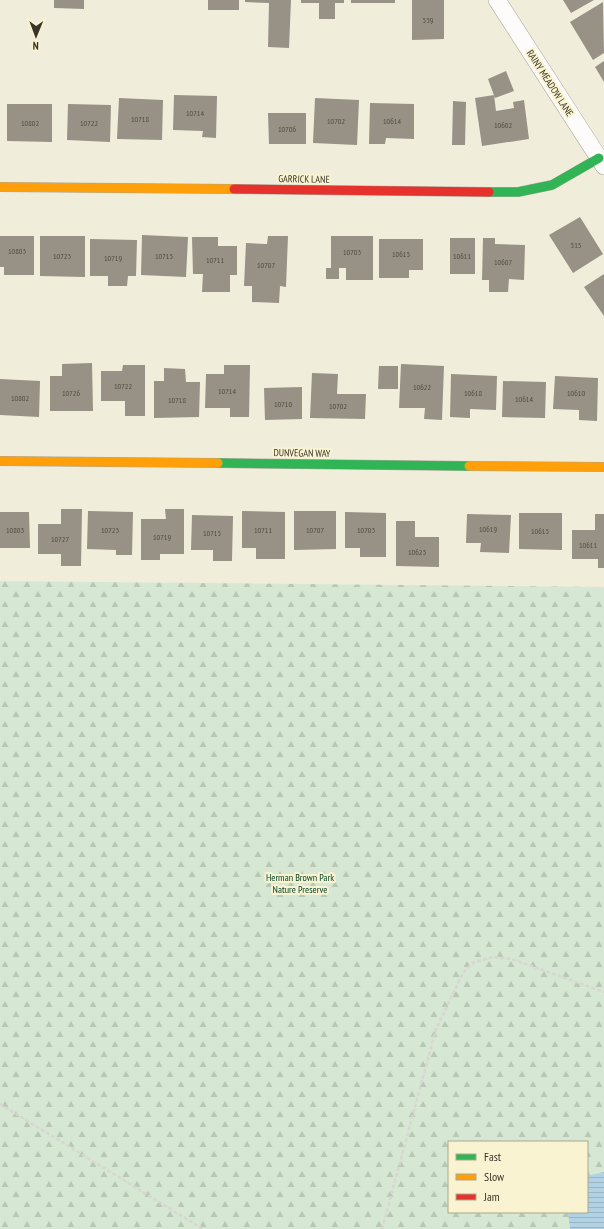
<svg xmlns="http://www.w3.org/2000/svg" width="604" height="1229" font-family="'PT Sans Narrow',sans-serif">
<defs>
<pattern id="forest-firs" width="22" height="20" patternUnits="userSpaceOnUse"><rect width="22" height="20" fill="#d6e8d3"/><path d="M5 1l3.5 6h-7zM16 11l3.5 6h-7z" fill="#b8c8b5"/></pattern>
<pattern id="water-rules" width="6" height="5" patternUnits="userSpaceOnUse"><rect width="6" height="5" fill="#b1d2e4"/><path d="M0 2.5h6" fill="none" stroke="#99b5c4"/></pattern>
</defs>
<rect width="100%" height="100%" fill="#f1eddb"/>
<!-- forest -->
<path fill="url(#forest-firs)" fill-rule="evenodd" d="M0,581l604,6v642h-604zM449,1142h138v70h-138z"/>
<!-- water -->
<path fill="url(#water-rules)" d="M604,1172v57h-34l-2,-17h19v-36z"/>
<!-- building -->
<path fill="#979186" d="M54,0h30v9l-30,-1z
M208,0h31v10h-31z
M245,0h46l-2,48 -21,-1 1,-44 -24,-1z
M301,0h43v3h-9v16h-16v-16h-18z
M351,0h44v3h-44z
M412,0h32v39l-32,1z
M563,0h31l-23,13z
M603,2l1,51 -11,7 -23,-38z
M604,61v21l-9,-15z
M506,71l8,20 -19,7 -7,-19z
M174,95l43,1 -1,42 -14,-1 1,-6 -30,-1z
M494,95l2,16 18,-3 -1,-6 11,-2 5,39 -47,7 -7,-48z
M119,98l44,2 -1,40 -45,-1z
M315,98l44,2 -2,45 -44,-2z
M453,101l13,1 -1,43h-13z
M370,103l44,1v35l-28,-1 -1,6h-16z
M7,104h45v38l-45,-1z
M68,104l43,1 -1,37 -43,-2z
M268,113h38v31h-37z
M580,217l23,37 -30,19 -24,-38z
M142,235l46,2 -2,40 -45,-2z
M0,236h34v39h-30v-8h-4z
M40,236h45v41l-45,-1z
M268,236h20l-2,51 -6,-1 -1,17 -27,-1v-16h-8l2,-43 21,1z
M331,236h42v44h-27v-12h-7v11h-13v-11h5z
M192,237h26v9h19v29h-7v17h-28l1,-18h-10z
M450,238h25v36h-25z
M483,238h12v6l30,1 -1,35 -15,-1 -1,13h-19v-12h-7z
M90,239l47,1 -1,36h-8l-1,10h-19v-10h-18z
M379,239h44v31h-14v8h-30z
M604,274v42l-20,-29z
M92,363l1,48h-43v-35h12v-12z
M401,364l43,2 -2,54 -18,-1 1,-11h-26z
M123,365h22v51h-20v-15h-24v-30h21z
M224,365h26l-1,52h-19v-9h-25l1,-34h18z
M379,366h19v23h-20z
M164,368l21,1 1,13h14l-1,35 -45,1v-37h10z
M312,373l26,1 -1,20h29l-1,25 -55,-1z
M451,374l46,2 -1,34 -26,-1v9l-20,-1z
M555,376l43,2 -1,43 -18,-1v-10l-26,-1z
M0,379l40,2 -1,36 -39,-2z
M503,381l43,1 -1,36 -43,-1z
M302,387v32l-37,1 -1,-32z
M61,509h21l-1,57h-20v-12h-23v-30h23z
M165,509h19v45h-24v6h-19v-41h25z
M88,511l45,1 -1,43h-16v-5l-29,-1z
M242,511l43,1v47h-29v-11h-14z
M294,511h42v38l-42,1z
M0,512h29l1,36h-30z
M345,512l41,1v44h-26v-9h-15z
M519,513h43v37l-43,-1z
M467,514l44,1 -2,38 -29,-1 1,-9h-15z
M595,514h9v54h-6v-9h-26v-29h23z
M192,515l41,1 -1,45h-19v-11h-22z
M396,521h19v16h24v30l-43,-1z"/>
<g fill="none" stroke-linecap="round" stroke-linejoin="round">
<!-- street casing -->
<g stroke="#aaa799" stroke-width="18">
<path id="street" d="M497,0l107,166"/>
</g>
<!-- fast casing -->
<g stroke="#aaa799" stroke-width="10">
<path id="fast" d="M489,192h29l34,-7 47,-27
M218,463l251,3"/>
</g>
<!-- slow casing -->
<g stroke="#aaa799" stroke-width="10">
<path id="slow" d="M0,187l234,2
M0,461l218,2
M469,466l135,1"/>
</g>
<!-- jam casing -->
<g stroke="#aaa799" stroke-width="10">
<path id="jam" d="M234,189l255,3"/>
</g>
<!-- path -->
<path stroke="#d7d6d1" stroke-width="2.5" stroke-dasharray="4 2" stroke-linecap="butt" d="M0,1104l203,125
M382,1229l54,-200 27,-56 11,-11 19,-5 19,2 92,33"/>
<!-- street -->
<use href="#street" stroke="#fdfcfa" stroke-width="17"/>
<!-- fast -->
<use href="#fast" stroke="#30b455" stroke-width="9"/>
<!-- slow -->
<use href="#slow" stroke="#ff9f0a" stroke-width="9"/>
<!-- jam -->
<use href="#jam" stroke="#e5322d" stroke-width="9"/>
</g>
<g text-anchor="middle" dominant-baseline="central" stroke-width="4" stroke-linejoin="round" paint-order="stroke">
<!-- number labels -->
<g font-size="8" fill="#504c40">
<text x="428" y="20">539</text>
<text x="195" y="113">10714</text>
<text x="140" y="119">10718</text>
<text x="336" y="121">10702</text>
<text x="392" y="121">10614</text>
<text x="30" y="123">10802</text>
<text x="89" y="123">10722</text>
<text x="503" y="125">10602</text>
<text x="287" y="129">10706</text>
<text x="576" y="245">515</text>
<text x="17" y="251">10803</text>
<text x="352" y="252">10703</text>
<text x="401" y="254">10615</text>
<text x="62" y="256">10723</text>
<text x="164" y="256">10715</text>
<text x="462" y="256">10611</text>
<text x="113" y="258">10719</text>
<text x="215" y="260">10711</text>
<text x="503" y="262">10607</text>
<text x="266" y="265">10707</text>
<text x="123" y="386">10722</text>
<text x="422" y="387">10622</text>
<text x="227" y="391">10714</text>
<text x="71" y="393">10726</text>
<text x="473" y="393">10618</text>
<text x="576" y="393">10610</text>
<text x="20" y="398">10802</text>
<text x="524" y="399">10614</text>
<text x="177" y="400">10718</text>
<text x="283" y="404">10710</text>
<text x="338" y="406">10702</text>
<text x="488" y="529">10619</text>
<text x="15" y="530">10803</text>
<text x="110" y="530">10723</text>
<text x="263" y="530">10711</text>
<text x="315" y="530">10707</text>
<text x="366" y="530">10703</text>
<text x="540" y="531">10615</text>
<text x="212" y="533">10715</text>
<text x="162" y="537">10719</text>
<text x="60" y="539">10727</text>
<text x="588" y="545">10611</text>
<text x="417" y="552">10623</text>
</g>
<!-- street labels -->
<g font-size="10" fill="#383528" stroke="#faf3d2">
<text transform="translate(550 83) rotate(57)">RAINY MEADOW LANE</text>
<text transform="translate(304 179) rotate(1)">GARRICK LANE</text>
<text transform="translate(302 453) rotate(1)">DUNVEGAN WAY</text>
</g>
<!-- park labels -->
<g font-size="10" fill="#034527" stroke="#faf3d2">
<text x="300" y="877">Herman Brown Park<tspan x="300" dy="12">Nature Preserve</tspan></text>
</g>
</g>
<!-- legend -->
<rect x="448" y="1141" width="140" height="72" fill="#faf3d2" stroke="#aca78e"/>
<rect x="456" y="1154" width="20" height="6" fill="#30b455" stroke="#aca78e"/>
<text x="484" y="1161" font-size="12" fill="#383528">Fast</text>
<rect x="456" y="1174" width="20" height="6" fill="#ff9f0a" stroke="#aca78e"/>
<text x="484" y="1181" font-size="12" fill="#383528">Slow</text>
<rect x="456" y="1194" width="20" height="6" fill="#e5322d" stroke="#aca78e"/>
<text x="484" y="1201" font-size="12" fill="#383528">Jam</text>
<!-- north arrow -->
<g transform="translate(36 36) rotate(181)" stroke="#faf3d2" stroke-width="3" paint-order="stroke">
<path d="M0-3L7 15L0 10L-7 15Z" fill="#383528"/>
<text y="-6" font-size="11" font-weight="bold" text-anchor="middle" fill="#383528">N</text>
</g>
</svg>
